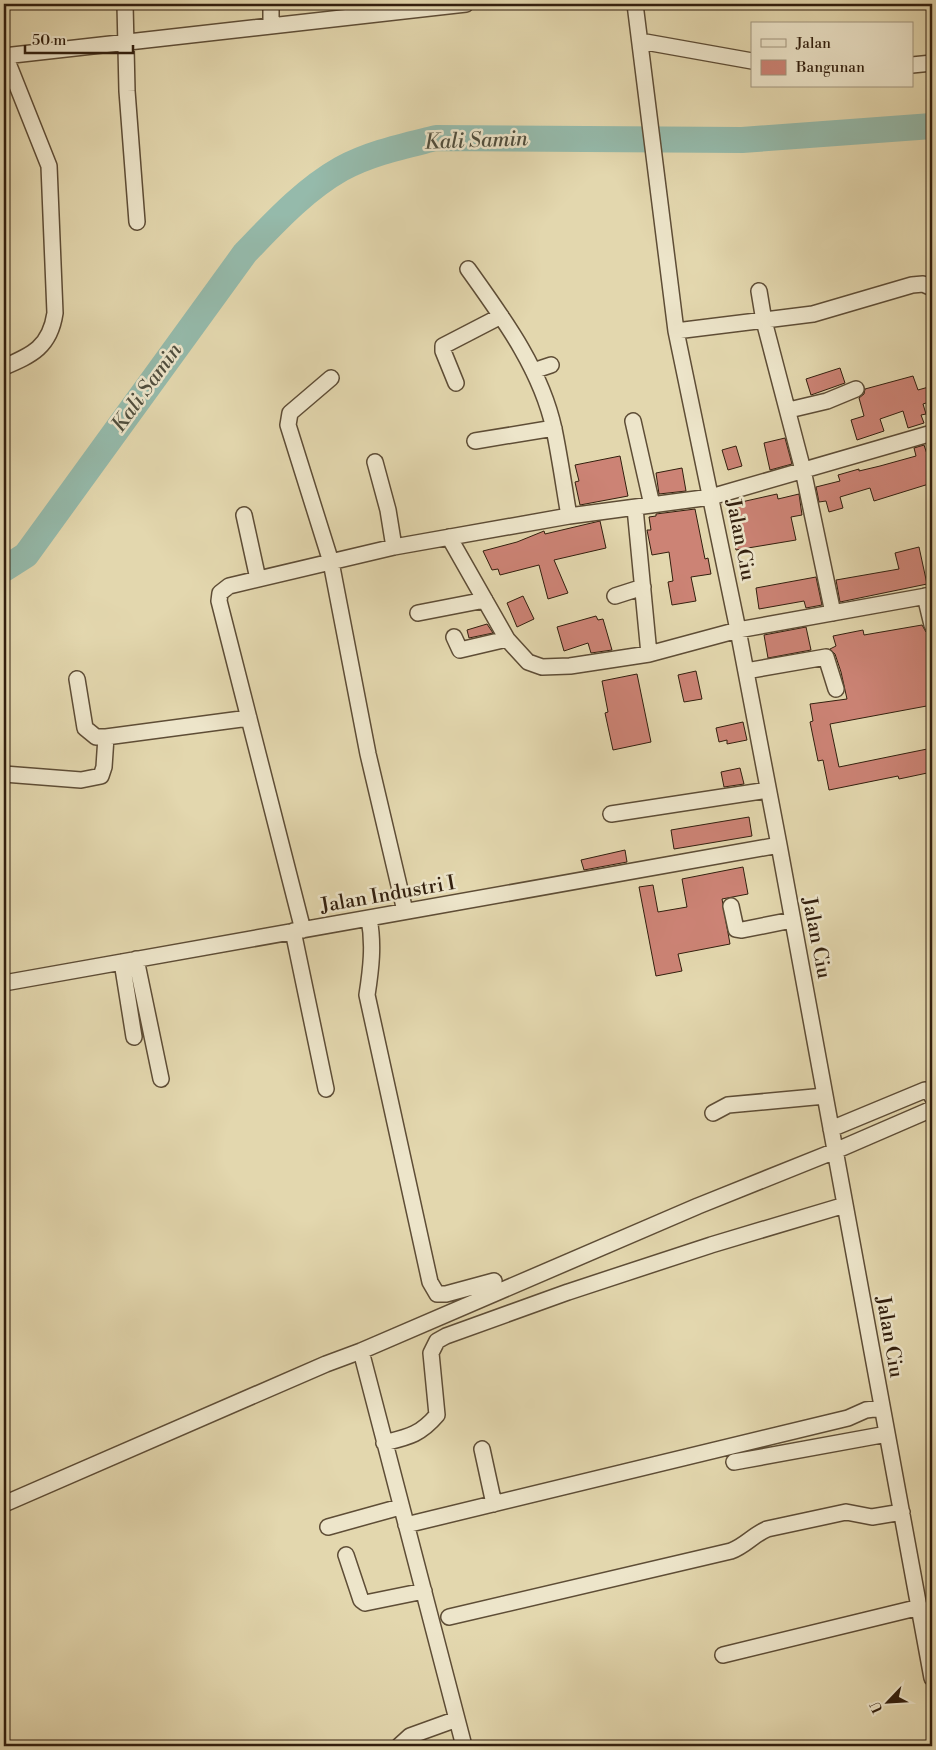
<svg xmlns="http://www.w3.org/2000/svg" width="936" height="1750" font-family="'Libre Bodoni',serif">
<rect width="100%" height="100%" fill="#e3d7ae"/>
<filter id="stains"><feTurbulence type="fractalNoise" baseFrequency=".004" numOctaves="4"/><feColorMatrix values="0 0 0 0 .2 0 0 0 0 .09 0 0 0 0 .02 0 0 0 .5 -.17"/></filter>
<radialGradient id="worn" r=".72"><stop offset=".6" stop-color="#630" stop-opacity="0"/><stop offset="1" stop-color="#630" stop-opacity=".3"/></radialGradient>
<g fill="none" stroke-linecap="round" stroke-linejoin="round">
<!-- river -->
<path stroke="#95baab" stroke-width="26" d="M4,569l22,-14 219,-302c29,-30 59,-63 96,-84 29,-16 63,-23 95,-31l306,2 190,-14"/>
</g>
<!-- building -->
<path fill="#cc8375" stroke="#321f0e" d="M840,368l5,15 -34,12 -5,-16z
M913,376l5,14 14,-4v15l-9,3 3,10 -5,1 3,8 -16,5 -5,-17 -23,8 4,12 -27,9 -6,-20 13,-4 -5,-18 5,-4 1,-5z
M785,438l7,26 -22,6 -6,-27z
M924,445l8,24v14l-58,18 -4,-13 -30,9 3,11 -14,4 -3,-11 -7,1 -3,-15 24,-6 -2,-6 21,-6v2l21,-5 36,-10 -2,-8z
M736,446l6,20 -14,4 -6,-20z
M620,456l8,40 -48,9 -5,-23 4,-1 -4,-16z
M682,468l4,23 -27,3 -3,-21z
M777,494l1,5 21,-5 3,21 -11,2 5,23 -60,10 -3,-12 3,-1 -8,-32z
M695,509l10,50 3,-1 3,16 -20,3 5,24 -24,4 -4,-23 5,-1 -4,-29 -17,3 -5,-25h4l-2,-13 7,-1v-2z
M600,521l6,27 -52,12 14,33 -20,6 -9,-34 -39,10 -2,-6 -6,1 -9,-19 34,-9 27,-11 1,3z
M919,547l8,37 -87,18 -4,-22 63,-11 -4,-16z
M816,577l6,28 -16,3 -2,-7 -45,8 -3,-21z
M523,596l11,23 -17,8 -10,-24z
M596,616l2,4 5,-1 9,31 -21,3 -3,-10 -24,8 -7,-24z
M487,624l6,9 -24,5 -2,-8z
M922,625l4,7 6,2v71l-102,19 9,43 93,-19v24l-33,7 -1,-3 -69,14 -6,-30 -5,1 -8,-39 3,-1 -3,-17 37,-5 -6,-27 -6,-18 -5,-5 6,-3 -3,-10 30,-6 1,5z
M806,627l5,23 -43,8 -4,-23z
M696,671l6,28 -18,3 -6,-27z
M637,674l14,68 -38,8 -8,-37 3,-1 -6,-31z
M743,722l4,18 -20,4v-4l-8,2 -3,-14z
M740,768l4,16 -20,3 -3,-15z
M749,817l3,19 -78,13 -3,-19z
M625,850l2,12 -43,8 -3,-10z
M743,867l5,27 -26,5 8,45 -52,10 4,17 -26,5 -17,-89 14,-2 5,27 29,-5 -5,-28z"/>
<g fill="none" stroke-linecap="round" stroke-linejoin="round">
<!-- minor casing -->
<g stroke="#5e4d36" stroke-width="18">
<path id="minor" d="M125,4l2,87 10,131
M271,4v22
M635,4l41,327 62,299 41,215 153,833
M640,41l112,20
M4,53l45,113 6,147c-5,34 -23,42 -51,54
M4,56l462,-52
M912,65l20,-2
M468,269c35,49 73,100 86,160 6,29 10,58 15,87
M759,291l5,30 39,149 30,143
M676,331l137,-17 99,-29 11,-1 9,4
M533,371l18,-6
M331,378l-41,35 -2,12 43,137 37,192 37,157
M456,383l-13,-32v-5l58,-30
M789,410l38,-9 29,-12
M633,421l19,84
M475,441l79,-13
M375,462l13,48 6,37
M635,508l14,146
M244,515l14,64
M449,537l58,102 21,23 14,5 28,-1 79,-12 89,-24 194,-35
M615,596l28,-9
M925,596l7,29
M418,613l67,-13
M454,637l6,13 47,-11
M746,671l80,-14 10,32
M77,679l8,49 11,9h10
M4,774l77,6 20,-4 3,-9 2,-30 143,-19
M611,814l157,-24
M731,906l5,23 6,1 50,-10
M369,919c5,25 2,50 -2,76l63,287 7,12h9l48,-13
M303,930l-84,-329 1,-8 9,-7 165,-39 175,-31 142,-19 221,-64
M293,931l33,158
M136,959l25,120
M122,962l12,75
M4,983l775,-138
M713,1113l15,-8 97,-9
M831,1129l94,-39 5,2 2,5
M361,1351l103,395
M384,1443c24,-6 36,-8 53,-28l-6,-62 6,-12 9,-5 122,-44 143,-47 134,-40
M482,1449l12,55
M734,1462l153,-28
M4,1504l322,-140 35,-13 337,-145 137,-55 97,-42
M406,1525l442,-107 18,-8 16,-2
M328,1527l72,-20
M346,1555l15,45 4,3 59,-12
M449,1617l282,-66c14,-5 22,-16 36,-22l79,-17 26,5 30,-5
M723,1655l197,-48
M399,1746l11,-10 47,-17"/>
</g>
<!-- minor -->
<use href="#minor" stroke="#ede5ca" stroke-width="15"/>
</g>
<g text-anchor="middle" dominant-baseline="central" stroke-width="5" stroke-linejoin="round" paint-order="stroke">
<!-- street labels -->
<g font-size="20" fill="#321f0e" stroke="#ede5ca">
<text transform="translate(740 540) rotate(79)">Jalan Ciu</text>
<text transform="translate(388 895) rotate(-10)">Jalan Industri I</text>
<text transform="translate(816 938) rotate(79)">Jalan Ciu</text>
<text transform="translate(889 1337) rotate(80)">Jalan Ciu</text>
</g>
<!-- water labels -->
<g font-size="21" font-style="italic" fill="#504e3d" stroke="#ede5ca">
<text transform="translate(476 141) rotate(-2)">Kali Samin</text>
<text transform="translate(147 388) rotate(-54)">Kali Samin</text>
</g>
</g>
<!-- margin -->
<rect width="936" height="1750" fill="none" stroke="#e3d7ae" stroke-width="20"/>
<rect x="5" y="5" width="926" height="1740" fill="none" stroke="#321f0e" stroke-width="2.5"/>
<rect x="10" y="10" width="916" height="1730" fill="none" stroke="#321f0e"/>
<!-- legend -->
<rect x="751" y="22" width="162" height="65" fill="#ede5ca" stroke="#a2967f"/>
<rect x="761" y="39" width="25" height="8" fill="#ede5ca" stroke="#a2967f"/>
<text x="796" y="48" font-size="15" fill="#321f0e">Jalan</text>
<rect x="761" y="60" width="25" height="15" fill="#cc8375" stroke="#a2967f"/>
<text x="796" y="72" font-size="15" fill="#321f0e">Bangunan</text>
<!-- north arrow -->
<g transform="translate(888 1702) rotate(245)" stroke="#ede5ca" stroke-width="4" paint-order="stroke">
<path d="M0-4L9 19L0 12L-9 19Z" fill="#321f0e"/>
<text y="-8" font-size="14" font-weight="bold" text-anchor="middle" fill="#321f0e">U</text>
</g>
<!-- scale -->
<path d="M25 45v8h108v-8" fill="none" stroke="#321f0e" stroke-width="2.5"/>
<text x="32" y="45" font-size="15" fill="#321f0e" stroke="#ede5ca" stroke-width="4" paint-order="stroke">50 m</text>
<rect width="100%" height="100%" filter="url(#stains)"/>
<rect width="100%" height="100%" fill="url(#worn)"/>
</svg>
